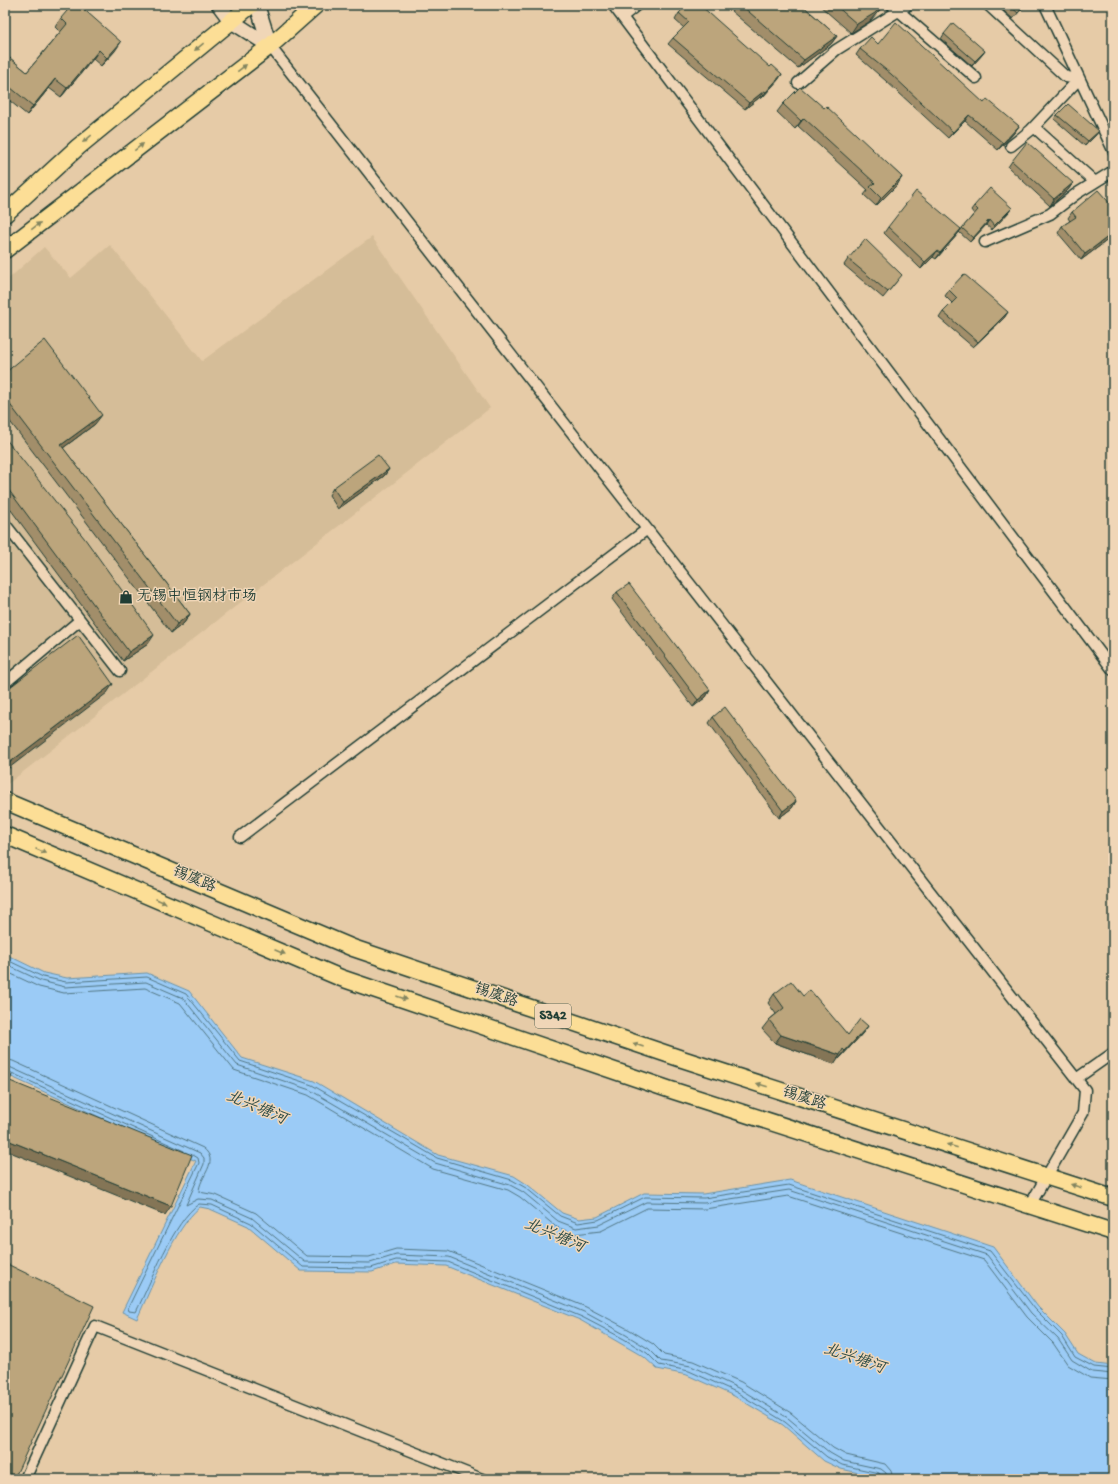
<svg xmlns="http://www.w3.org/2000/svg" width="1118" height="1484" font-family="'Gochi Hand','LXGW WenKai TC',sans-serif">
<rect width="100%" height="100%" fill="#e6cba7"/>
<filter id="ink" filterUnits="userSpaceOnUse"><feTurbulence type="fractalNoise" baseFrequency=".025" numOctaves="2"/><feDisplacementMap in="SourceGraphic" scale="8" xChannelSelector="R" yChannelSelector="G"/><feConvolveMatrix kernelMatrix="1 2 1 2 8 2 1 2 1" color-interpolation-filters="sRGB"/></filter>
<g filter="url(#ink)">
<!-- built -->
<path fill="#d5bd98" d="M372,237l118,171 -485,378v-504l39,-35 27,31 39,-33 92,116z"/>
<!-- water -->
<path fill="#9bcbf6" stroke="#6992a8" d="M5,954l39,19 23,5 80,-5 42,18 53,67 72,23 124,74 76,21 14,9 34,28 17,6 18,-2 47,-24 59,1 87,-14 203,67 45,60 27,27 13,20 18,10 17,2v113h-227l-45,-10 -17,-8 -41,-36 -49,-29 -47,-21 -30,-6 -13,-12 -64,-37 -134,-54 -50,-2 -24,8 -71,-1 -53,-45 -38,-17 -10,-2c-26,21 -48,80 -63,112l-15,-7 74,-151 -191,-87z"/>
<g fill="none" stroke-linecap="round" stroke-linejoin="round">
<!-- shore -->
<path stroke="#517682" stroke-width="1" d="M5,959l38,18 23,5 81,-5 39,17 54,67 72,24 125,73 75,22 14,8 34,28 18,7 20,-3 47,-23 59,1 85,-13 201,66 45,58 27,27 13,21 19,10 19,2
M5,964l36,17 24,6 81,-5 37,16 54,67 73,25 125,73 75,22 13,7 35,29 18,7 23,-3 47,-23 58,1 85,-13 198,65 44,58 27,26 14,21 20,12 21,2
M5,971l34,16 25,6 81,-5 35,15 54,67 74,25 125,74 75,21 12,7 35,29 19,8 27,-3 46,-23 58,1 83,-13 196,64 43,57 26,26 15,22 22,13 23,2
M5,1059l8,2 190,87c18,14 -4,28 -4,44l17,3 40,18 51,43 62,1 27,-8 52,2 138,56 44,23 23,14 11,11 29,6 48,21 50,31 42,35 13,7 39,9 6,7 2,8
M5,1065l195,88 4,5v6l-18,41 12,-6 14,1 40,18 53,44 65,1 26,-8 53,2 135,55 42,23 23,14 12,12 30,5 47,22 50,30 42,35 14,8 37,8 5,4 1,6
M5,1070l179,81
M193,1155l5,3 1,5 -71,145 1,3 7,1c14,-28 38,-92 63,-108l13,1 39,18 52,44 68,1 25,-8 52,2 134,55 42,22 23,14 12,12 30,6 47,21 49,30 42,35 15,8 37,8 3,6"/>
<!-- minor casing -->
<g stroke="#1f3d34" stroke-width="13">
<path id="minor" d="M613,5l500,665
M892,5l84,73
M988,5l78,72 13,2
M1045,5l68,145
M622,17l15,-12
M270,46l815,1044 -2,23 -53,92
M798,83l38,-33 72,-45
M1034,127l61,55
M1011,146l20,-16 48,-51
M985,242l65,-28 26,-20 37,-23
M5,524l115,147
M5,683l75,-63
M240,837l406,-307
M1076,1079l37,-26
M25,1479l70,-153 387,153"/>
</g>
<!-- secondary casing -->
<g stroke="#1f3d34" stroke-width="17">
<path id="secondary" d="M219,5l12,16 39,25
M257,5l13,41"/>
</g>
<!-- primary casing -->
<g stroke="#1f3d34" stroke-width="19">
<path id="primary" d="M5,214l73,-67 173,-142
M5,250l265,-204 46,-41
M5,801l348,147 326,110 434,140
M5,835l336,143 327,111 445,143"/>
</g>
<!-- minor -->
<use href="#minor" stroke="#f0d6b7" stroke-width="10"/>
<!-- secondary -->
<use href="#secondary" stroke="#f0d6b7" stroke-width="14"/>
<!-- primary -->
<use href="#primary" stroke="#fcde96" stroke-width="16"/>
</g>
<!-- wall -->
<path fill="#a28e6a" stroke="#1f3d34" d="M724,5h78l35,31 -6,8 -33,24z
M819,5h65l-15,17 -18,11z
M997,5h28l-12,14z
M679,13l91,54 12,7 -4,6 -17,19 -1,-2 -15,12 -77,-65 5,-6 11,-10 -9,-8z
M61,18l54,33 -14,15 -8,-7 -32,38 -12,-9 -22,27 -22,-18v-43l22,18 33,-40 -5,-5z
M944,34l41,17 -3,4 -10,11 -31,-27z
M878,44l106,59 35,23 -5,7 -16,17 -33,-29 -17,17 -62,-57 -30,-26 4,-6z
M783,104l41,4 78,69 -5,8 -21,21 -12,-11 4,-5 -70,-64 -3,3 -18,-17z
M1057,115l39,20 -11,11 -31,-27z
M1012,161l61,22 -5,7 -18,16 -42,-39z
M974,206l35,6 -17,18 -6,-5 -16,17 -11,-10 15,-18 -3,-4z
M1072,212l41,24 -32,24 -23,-27 4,-7 8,-5 -2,-3z
M888,227l73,2 -4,6 -21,24 -3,-2 -12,12 -37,-36z
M848,259l49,22 -14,17 -39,-33z
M949,290l59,22 -4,6 -31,29 -34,-29 4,-6 9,-9 -7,-7z
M5,371l90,53 -32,24 127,166 -6,9 -13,10 -166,-218z
M5,438l143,206 -25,17 -118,-159z
M389,469l-5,7 -46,33 -9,-14 4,-7z
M617,592l93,98 -4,7 -13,10 -81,-108z
M713,717l83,84 -4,7 -13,10 -70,-95z
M774,994l29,2 45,39 20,-9 -6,8 -23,25 -2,-1 -3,6 -59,-21 -13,-14 7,-9 7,-6 -8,-11z"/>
<!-- shaded-wall -->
<path fill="#847456" stroke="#1f3d34" d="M882,5h2l-15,17 -18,11 6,-9z
M837,36l-6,8 -33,24 6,-8z
M121,42l-6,9 -14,15 6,-8z
M99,50l-6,9 -32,38 6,-9z
M985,51l-3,4 -10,11 3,-5z
M782,74l-4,6 -17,19 5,-7z
M55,79l-6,9 -22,27 6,-9z
M764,91l-4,6 -15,12 4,-6z
M969,115l-4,6 -17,17 5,-6z
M804,118l-6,8 -3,3 6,-8z
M1019,126l-5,7 -16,17 5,-7z
M1099,131l-3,4 -11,11 3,-5z
M902,177l-5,8 -21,21 5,-8z
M1073,183l-5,7 -18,16 4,-7z
M1012,208l-3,4 -17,18 2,-4z
M989,220l-3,5 -16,17 3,-4z
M961,229l-4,6 -21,24 4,-6z
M1113,233v3l-32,24 4,-6z
M937,251l-4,6 -12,12 4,-7z
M1008,312l-4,6 -31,29z
M102,415l-7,9 -40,30 6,-9z
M389,469l-5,7 -46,33 5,-7z
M190,614l-6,9 -13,10 6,-9z
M154,635l-6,9 -25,17 6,-9z
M113,684l-6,9 -102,78v-5z
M710,690l-4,7 -13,10 5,-7z
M796,801l-4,7 -13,10 4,-7z
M868,1026l-6,8 -23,25 6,-8z
M781,1035l59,20 -6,9 -59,-21z
M5,1139l166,67 -6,9 -160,-65z"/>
<!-- building -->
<path fill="#bca57b" stroke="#1f3d34" d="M72,5h7l42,37 -14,16 -8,-8 -32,38 -12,-9 -22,27 -28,-23v-29l22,18 40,-48 -6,-6z
M687,5h13l70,62 2,-2 10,9 -16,18 -2,-1 -15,12 -76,-65 16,-16 -10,-9z
M741,5h61l35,31 -33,24z
M835,5h47l-7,8 -18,11z
M1009,5h15l-6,8z
M896,22l88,81 3,-4 32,27 -16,17 -34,-28 -16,17 -62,-58 -31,-25 11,-12 7,7z
M953,23l32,28 -10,10 -31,-27z
M800,87l24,21 2,-2 76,71 -21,21 -11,-11 5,-4 -71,-65 -3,3 -18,-17z
M1068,104l31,27 -11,10 -31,-26z
M1027,142l46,41 -19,16 -42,-38z
M990,188l22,20 -18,18 -5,-6 -16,18 -11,-10 16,-18 -4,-4z
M1098,190l15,17v26l-28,21 -23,-28 14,-9 -4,-5z
M916,191l45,38 -21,24 -3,-2 -12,11 -37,-35z
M865,239l37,36 -14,17 -40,-33z
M964,274l44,38 -30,30 -35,-30 14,-14 -8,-8z
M45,340l57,75 -41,30 129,169 -13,10 -172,-226v-27l1,1z
M5,438l80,101 69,96 -25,17 -124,-167z
M378,455l11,14 -46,33 -10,-14z
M629,584l81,106 -12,10 -81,-108z
M78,635l35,49 -108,82v-75z
M725,707l71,94 -13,10 -70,-94z
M791,981l12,15 7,-6 38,45 12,-16 8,7 -23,25 -2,-2 -3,6 -59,-20 -12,-15 15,-12 -10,-14z
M5,1071l7,4 -2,6 182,74 -21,51 -166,-67z
M5,1263l89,43 -80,173h-9z"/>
<!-- one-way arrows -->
<defs><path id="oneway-solid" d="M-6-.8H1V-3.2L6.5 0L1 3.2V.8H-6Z"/></defs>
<g fill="#828560">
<use href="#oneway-solid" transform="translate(199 47) rotate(141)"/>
<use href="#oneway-solid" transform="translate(242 68) rotate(-38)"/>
<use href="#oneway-solid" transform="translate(87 139) rotate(141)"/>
<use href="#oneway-solid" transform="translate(139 147) rotate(-38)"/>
<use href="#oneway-solid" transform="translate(36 226) rotate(-38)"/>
<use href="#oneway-solid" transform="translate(41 851) rotate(23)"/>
<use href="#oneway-solid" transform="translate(161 901) rotate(23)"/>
<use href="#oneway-solid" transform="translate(280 952) rotate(23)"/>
<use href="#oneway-solid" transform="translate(402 998) rotate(19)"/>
<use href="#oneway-solid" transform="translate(638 1045) rotate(-161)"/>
<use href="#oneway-solid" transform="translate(762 1085) rotate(-162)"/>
<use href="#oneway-solid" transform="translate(952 1146) rotate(-162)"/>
<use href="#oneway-solid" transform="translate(1076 1186) rotate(-162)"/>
</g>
</g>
<!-- icons -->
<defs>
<g id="shop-bare" transform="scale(1.08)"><path d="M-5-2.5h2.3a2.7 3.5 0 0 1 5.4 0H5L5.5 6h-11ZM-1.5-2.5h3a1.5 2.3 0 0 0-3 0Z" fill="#1f3d34" stroke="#f0d6b7" stroke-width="2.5" paint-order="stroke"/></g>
</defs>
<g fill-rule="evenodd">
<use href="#shop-bare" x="126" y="597"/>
</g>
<g text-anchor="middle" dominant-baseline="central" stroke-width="3" stroke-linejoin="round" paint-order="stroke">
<!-- shield labels -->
<rect fill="#f0d6b7" stroke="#5e6b5b" stroke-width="1" x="535" y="1004" width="36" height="24" rx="3"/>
<g font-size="14" font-weight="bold" fill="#1f3d34">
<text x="553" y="1016">S342</text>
</g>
<!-- poi labels -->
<g font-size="15" fill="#1f3d34" stroke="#f0d6b7" text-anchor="start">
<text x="137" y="597">无锡中恒钢材市场</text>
</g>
<!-- street labels -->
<g font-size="15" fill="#1f3d34" stroke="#f0d6b7">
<text transform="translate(194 880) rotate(23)">锡虞路</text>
<text transform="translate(496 996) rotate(19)">锡虞路</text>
<text transform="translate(804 1099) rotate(18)">锡虞路</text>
</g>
<!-- water labels -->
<g font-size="16" font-style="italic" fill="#2b4b47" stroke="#f0d6b7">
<text transform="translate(256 1109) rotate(23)">北兴塘河</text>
<text transform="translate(554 1237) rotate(23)">北兴塘河</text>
<text transform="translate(854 1360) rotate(19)">北兴塘河</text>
</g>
</g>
<!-- margin -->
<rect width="1118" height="1484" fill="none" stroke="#f0d6b7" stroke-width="20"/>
<rect x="10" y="10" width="1098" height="1464" fill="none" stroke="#1f3d34" stroke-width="1.5" filter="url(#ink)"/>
</svg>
